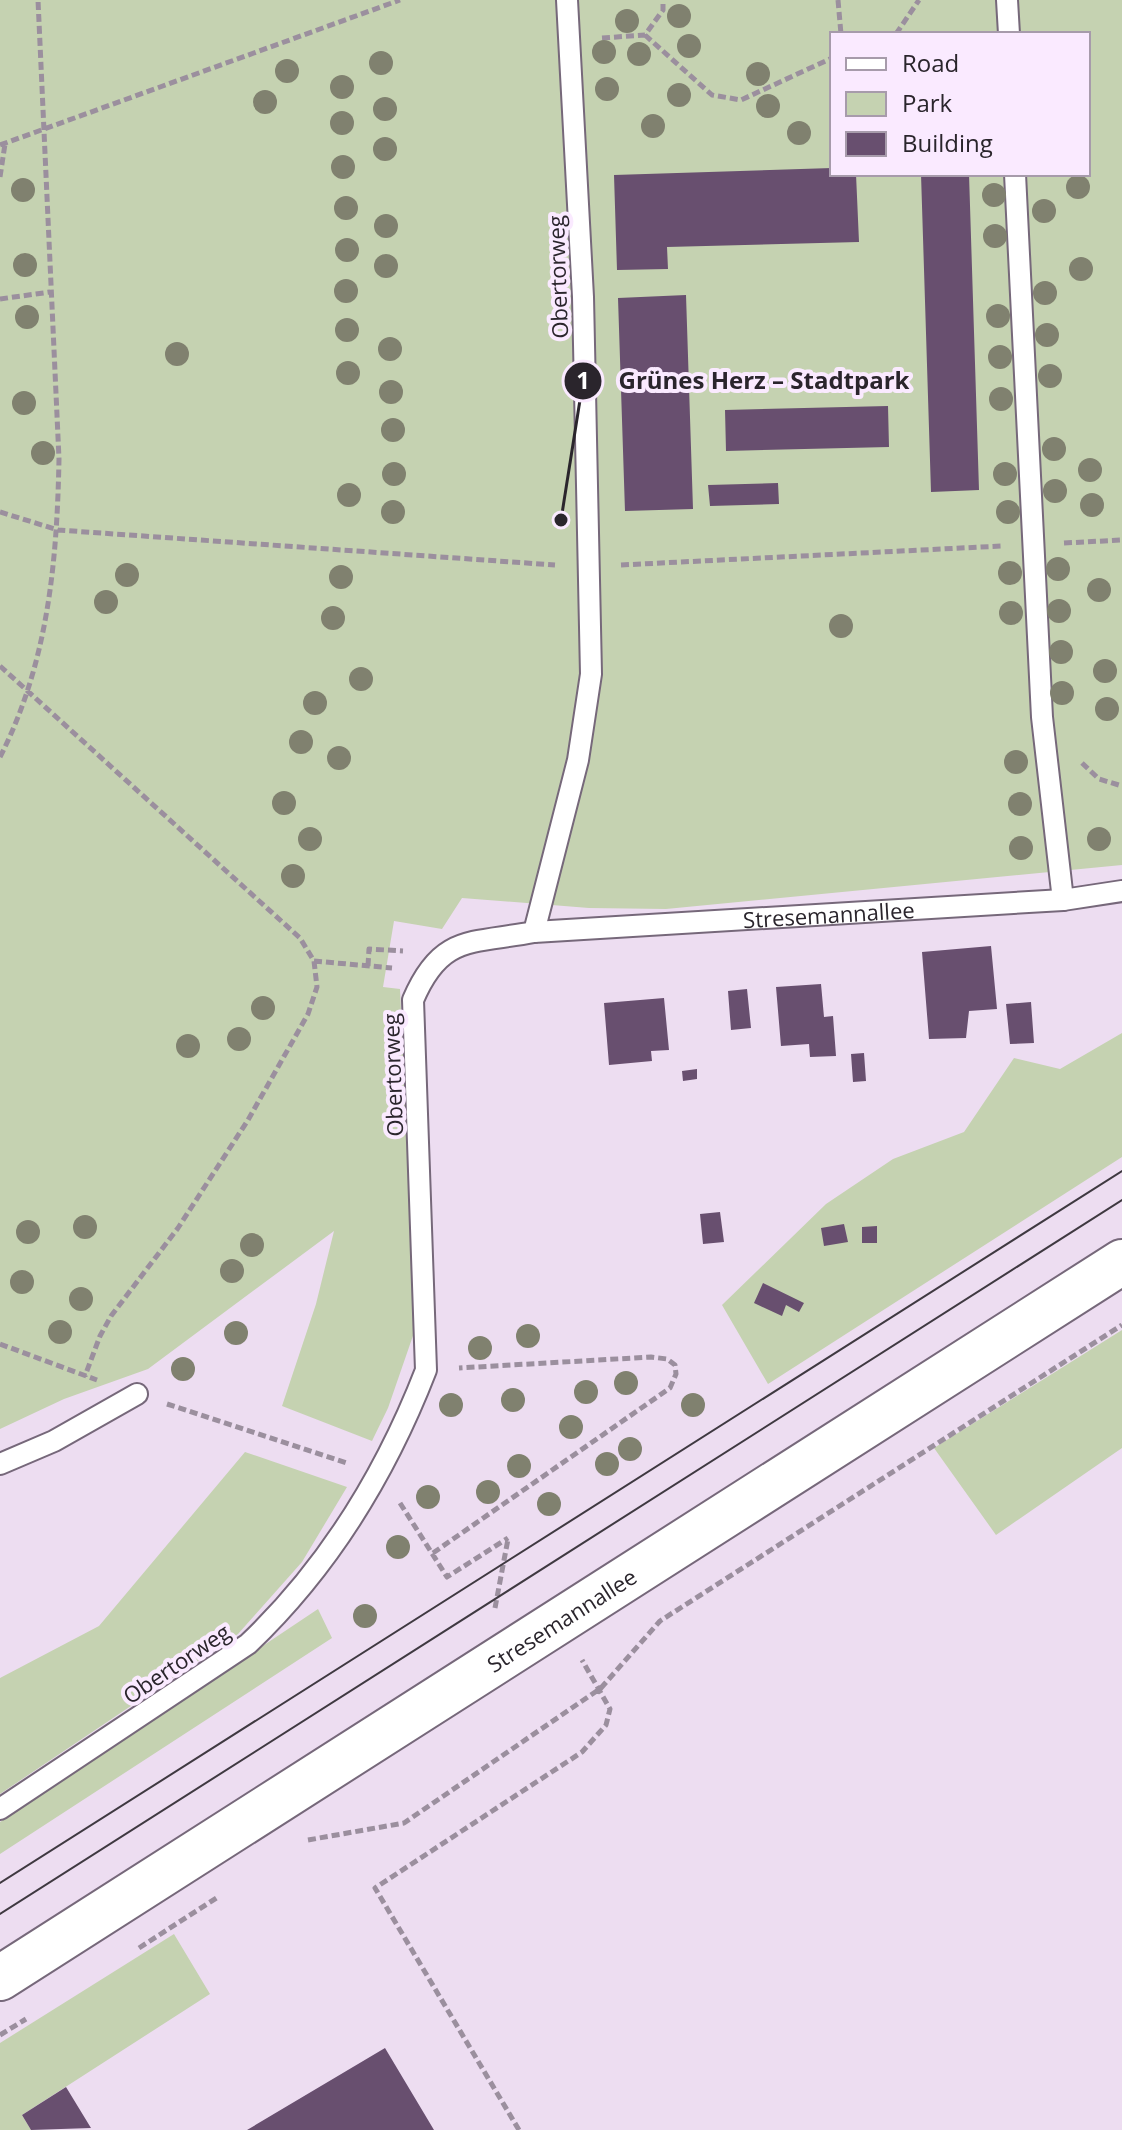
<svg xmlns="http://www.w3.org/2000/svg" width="1122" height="2130" font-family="'Open Sans',sans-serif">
<rect width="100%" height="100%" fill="#edddf1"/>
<!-- green -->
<path fill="#c5d2b1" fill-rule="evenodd" d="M0,0h1122v865l-456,44 -77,-1 -127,-10 -20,31 -48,-8 -11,66 17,2 16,338 -28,81 -16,33 -90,-35 34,-102 18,-73 -186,138 -84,30 -64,30zM832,34h256v140h-256z
M1122,1033v124l-354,227 -46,-79 104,-101 67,-45 71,-27 50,-74 46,11z
M1122,1330v118l-126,87 -62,-87z
M245,1452l102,35 -45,75 -64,72 -238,160v-116l99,-52z
M318,1609l14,29 -332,216v-32z
M174,1934l36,60 -188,121 9,15h-31v-87z"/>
<!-- building -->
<path fill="#684f6f" d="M832,168v6h24l3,68 -192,5 1,22 -51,1 -3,-95z
M921,174h48l10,316 -48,2z
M686,295l7,214 -68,2 -7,-213z
M888,406l1,41 -163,4 -1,-41z
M778,483l1,21 -69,2 -2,-21z
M991,946l6,63 -28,2 -3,27 -37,1 -7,-87z
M821,984l3,33 9,-1 3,40 -26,1 -1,-13 -28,2 -5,-59z
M747,989l4,39 -20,2 -3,-39z
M664,998l5,52 -18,1 1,10 -43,4 -5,-62z
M1031,1002l3,41 -24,1 -4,-40z
M864,1053l2,28 -13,1 -2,-28z
M697,1069v10l-14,2 -1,-10z
M720,1212l4,30 -21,2 -3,-30z
M844,1224l4,18 -24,4 -3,-18z
M877,1226v17h-15v-16z
M763,1283l41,20 -5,9 -13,-7 -4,11 -28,-13z
M385,2048l49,82h-187z
M66,2087l25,41 -60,2 -9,-15z"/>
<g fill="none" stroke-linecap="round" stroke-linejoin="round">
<!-- service casing -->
<g stroke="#76687a" stroke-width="24">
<g id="service">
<path d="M1007,0l2,34"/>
<path d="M1015,174l27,543 21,183"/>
<path d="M534,932l44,-172 13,-86 -8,-377 -16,-297"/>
<path d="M0,1464l54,-23 83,-47"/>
<path id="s1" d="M0,1809l248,-165c81,-77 138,-171 178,-274l-13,-370c28,-66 58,-56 121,-68l529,-32 59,-9"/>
</g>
</g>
<!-- tertiary casing -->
<g stroke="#76687a" stroke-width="48">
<g id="tertiary">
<path id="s2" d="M0,1978l1122,-716"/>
</g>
</g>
<!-- path -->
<path stroke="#9b8f9e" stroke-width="5" stroke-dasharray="8 4" stroke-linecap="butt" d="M838,0l3,34
M896,34l23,-34
M645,35l67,60 29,5 91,-42
M602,38l43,-3 18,-25v-10
M0,145l400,-145
M0,177l5,-33
M0,299l50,-7
M0,512l58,18 497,35
M1064,543l58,-3
M621,565l381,-19
M0,666l300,272 14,23 3,26 -9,27 -60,106 -70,108 -67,88 -11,20 -15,40
M0,757c48,-94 57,-195 59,-298l-21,-459
M1082,763l17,16 23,7
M314,961l78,7
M368,966l1,-17 34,2
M0,1344l97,36
M167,1404l180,59
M400,1503l47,74 61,-39
M433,1553l237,-165 6,-14 -1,-9 -8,-6 -16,-2 -192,11
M495,1608l13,-69
M308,1840l96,-17 197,-135 59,-67 462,-296
M139,1948l79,-51
M0,2035l26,-16
M519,2130l-144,-242 207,-136 24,-27 4,-16 -28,-49"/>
<!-- service -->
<use href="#service" stroke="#fff" stroke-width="20"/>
<!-- tertiary -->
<use href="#tertiary" stroke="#fff" stroke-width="44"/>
<!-- tram -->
<path stroke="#3f3941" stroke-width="2" d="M0,1883l1122,-712
M0,1914l1122,-714"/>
</g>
<!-- trees -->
<g fill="#80816f">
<circle cx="679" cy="16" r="12"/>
<circle cx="627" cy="21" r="12"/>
<circle cx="689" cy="46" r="12"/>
<circle cx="604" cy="52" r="12"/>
<circle cx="639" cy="54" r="12"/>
<circle cx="381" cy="63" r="12"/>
<circle cx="287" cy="71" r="12"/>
<circle cx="758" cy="74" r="12"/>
<circle cx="342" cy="87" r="12"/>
<circle cx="607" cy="89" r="12"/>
<circle cx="679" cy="95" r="12"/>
<circle cx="265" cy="102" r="12"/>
<circle cx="768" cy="106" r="12"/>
<circle cx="385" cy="109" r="12"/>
<circle cx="342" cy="123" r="12"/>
<circle cx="653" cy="126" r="12"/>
<circle cx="799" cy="133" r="12"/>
<circle cx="385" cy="149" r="12"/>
<circle cx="343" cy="167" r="12"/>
<circle cx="1078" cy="187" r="12"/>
<circle cx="23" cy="190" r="12"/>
<circle cx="994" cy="195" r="12"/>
<circle cx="346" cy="208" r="12"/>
<circle cx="1044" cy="211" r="12"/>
<circle cx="386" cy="226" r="12"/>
<circle cx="995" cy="236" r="12"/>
<circle cx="347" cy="250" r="12"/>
<circle cx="25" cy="265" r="12"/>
<circle cx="386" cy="266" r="12"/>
<circle cx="1081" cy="269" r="12"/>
<circle cx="346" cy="291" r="12"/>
<circle cx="1045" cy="293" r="12"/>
<circle cx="998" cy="316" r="12"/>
<circle cx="27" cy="317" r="12"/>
<circle cx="347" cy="330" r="12"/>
<circle cx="1047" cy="335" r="12"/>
<circle cx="390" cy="349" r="12"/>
<circle cx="177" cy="354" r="12"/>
<circle cx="1000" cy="357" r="12"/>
<circle cx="348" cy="373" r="12"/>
<circle cx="1050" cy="376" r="12"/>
<circle cx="391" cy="392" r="12"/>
<circle cx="1001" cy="399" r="12"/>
<circle cx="24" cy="403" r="12"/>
<circle cx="393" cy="430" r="12"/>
<circle cx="1054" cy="449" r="12"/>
<circle cx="43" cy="453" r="12"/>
<circle cx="1090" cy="470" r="12"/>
<circle cx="394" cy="474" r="12"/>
<circle cx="1005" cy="474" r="12"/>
<circle cx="1055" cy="491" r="12"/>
<circle cx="349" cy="495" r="12"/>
<circle cx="1092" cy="505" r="12"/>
<circle cx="393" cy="512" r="12"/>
<circle cx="1008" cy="512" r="12"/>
<circle cx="1058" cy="569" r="12"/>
<circle cx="1010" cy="573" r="12"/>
<circle cx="127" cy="575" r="12"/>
<circle cx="341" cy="577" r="12"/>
<circle cx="1099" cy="590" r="12"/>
<circle cx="106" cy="602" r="12"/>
<circle cx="1059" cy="611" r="12"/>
<circle cx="1011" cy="613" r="12"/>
<circle cx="333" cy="618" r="12"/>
<circle cx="841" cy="626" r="12"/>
<circle cx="1061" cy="652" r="12"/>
<circle cx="1105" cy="671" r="12"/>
<circle cx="361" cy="679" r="12"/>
<circle cx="1062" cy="693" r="12"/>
<circle cx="315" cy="703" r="12"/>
<circle cx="1107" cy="709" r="12"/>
<circle cx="301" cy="742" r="12"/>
<circle cx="339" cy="758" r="12"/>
<circle cx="1016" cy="762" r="12"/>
<circle cx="284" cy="803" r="12"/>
<circle cx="1020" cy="804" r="12"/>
<circle cx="310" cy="839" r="12"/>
<circle cx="1099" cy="839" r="12"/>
<circle cx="1021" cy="848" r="12"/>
<circle cx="293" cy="876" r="12"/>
<circle cx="263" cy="1008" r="12"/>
<circle cx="239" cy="1039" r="12"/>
<circle cx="188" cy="1046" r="12"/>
<circle cx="85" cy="1227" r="12"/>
<circle cx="28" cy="1232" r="12"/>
<circle cx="252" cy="1245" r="12"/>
<circle cx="232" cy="1271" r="12"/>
<circle cx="22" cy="1282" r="12"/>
<circle cx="81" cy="1299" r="12"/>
<circle cx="60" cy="1332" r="12"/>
<circle cx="236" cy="1333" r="12"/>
<circle cx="528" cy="1336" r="12"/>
<circle cx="480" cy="1348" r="12"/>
<circle cx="183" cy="1369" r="12"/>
<circle cx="626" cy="1383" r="12"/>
<circle cx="586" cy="1392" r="12"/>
<circle cx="513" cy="1400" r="12"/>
<circle cx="451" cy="1405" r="12"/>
<circle cx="693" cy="1405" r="12"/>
<circle cx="571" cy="1427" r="12"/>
<circle cx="630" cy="1449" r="12"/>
<circle cx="607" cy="1464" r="12"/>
<circle cx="519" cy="1466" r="12"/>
<circle cx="488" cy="1492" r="12"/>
<circle cx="428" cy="1497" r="12"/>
<circle cx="549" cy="1504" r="12"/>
<circle cx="398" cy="1547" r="12"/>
<circle cx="365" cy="1616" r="12"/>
</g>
<g text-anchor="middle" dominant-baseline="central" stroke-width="8" stroke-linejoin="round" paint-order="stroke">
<!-- street labels -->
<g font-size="22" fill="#2a252c" stroke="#faeaff">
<text transform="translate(557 277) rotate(-92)">Obertorweg</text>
<text stroke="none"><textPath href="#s1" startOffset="1442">Stresemannallee</textPath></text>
<text transform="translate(392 1075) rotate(-92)">Obertorweg</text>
<text stroke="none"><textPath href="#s2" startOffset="666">Stresemannallee</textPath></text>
<text transform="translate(176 1663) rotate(-34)">Obertorweg</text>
</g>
</g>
<!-- callouts -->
<path fill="none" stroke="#2a252c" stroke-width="3" d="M561 520L583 381"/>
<g fill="#2a252c" stroke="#faeaff" stroke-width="3">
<circle cx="561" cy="520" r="8"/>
<circle cx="583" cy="381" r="20"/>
</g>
<g font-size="24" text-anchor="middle" font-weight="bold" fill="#fff">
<text x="583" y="389">1</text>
</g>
<g font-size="24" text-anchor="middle" font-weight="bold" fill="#2a252c" stroke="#faeaff" stroke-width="8" stroke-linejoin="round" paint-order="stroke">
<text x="764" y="389">Grünes Herz – Stadtpark</text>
</g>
<!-- legend -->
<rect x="830" y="32" width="260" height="144" fill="#faeaff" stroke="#a79bab" stroke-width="2"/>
<rect x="846" y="58" width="40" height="12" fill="#ffffff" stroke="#a79bab" stroke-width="2"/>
<text x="902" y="72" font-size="24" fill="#2a252c">Road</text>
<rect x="846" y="92" width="40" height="24" fill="#c5d2b1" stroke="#a79bab" stroke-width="2"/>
<text x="902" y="112" font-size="24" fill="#2a252c">Park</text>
<rect x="846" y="132" width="40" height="24" fill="#684f6f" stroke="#a79bab" stroke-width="2"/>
<text x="902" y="152" font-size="24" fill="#2a252c">Building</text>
</svg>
